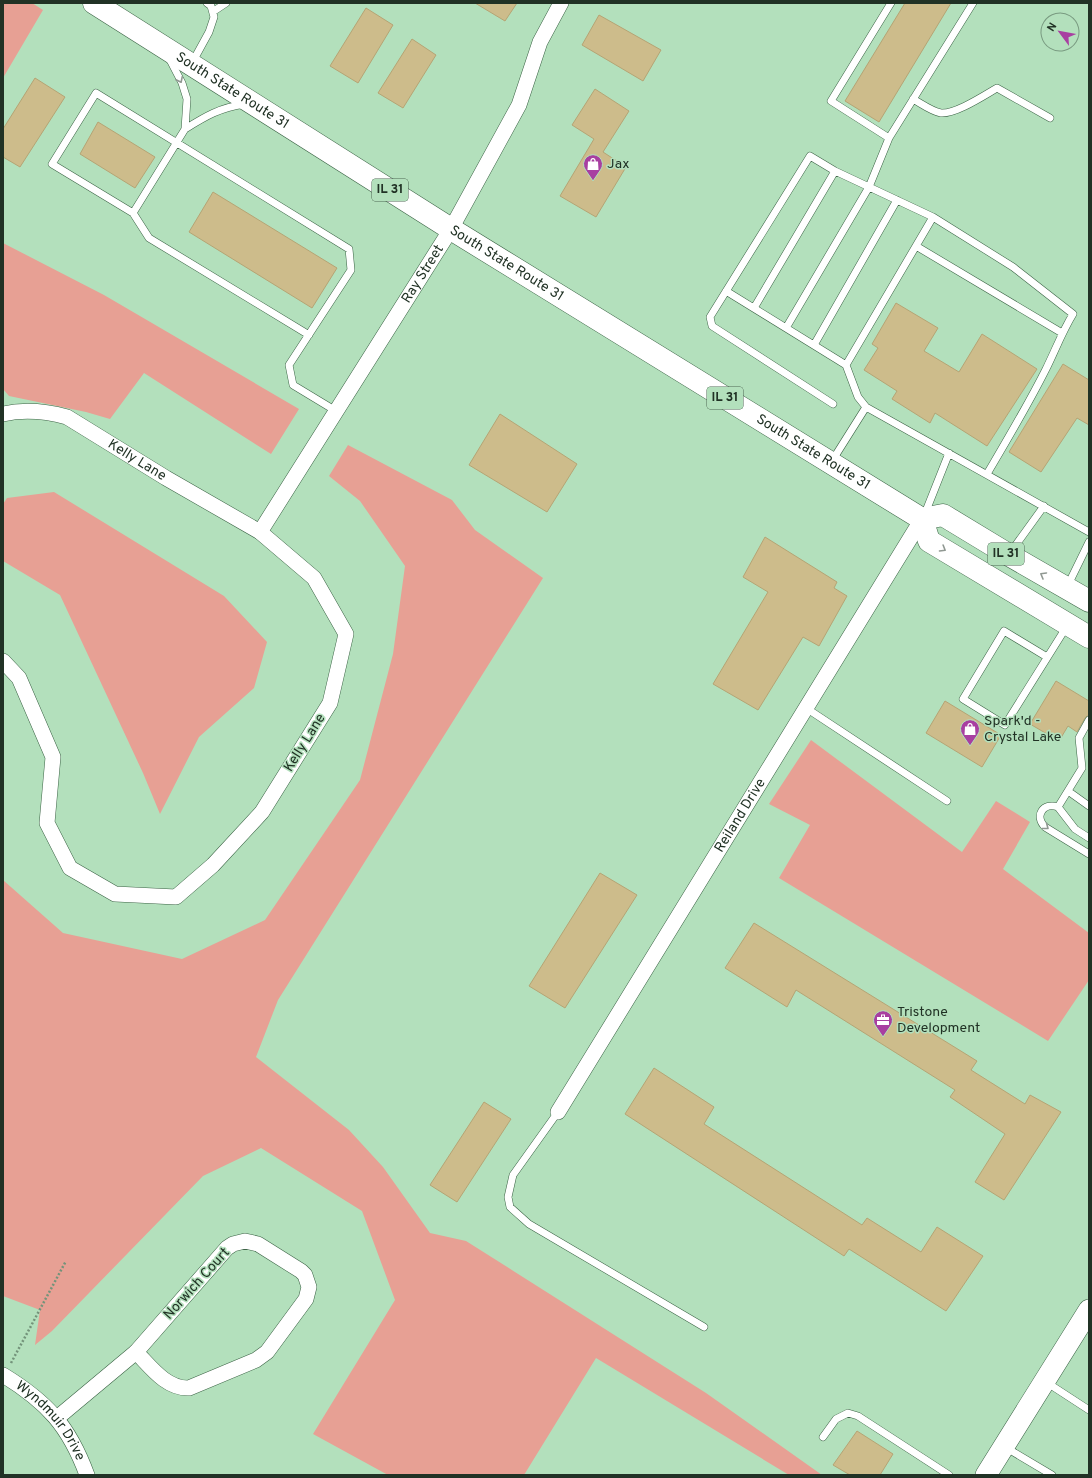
<svg xmlns="http://www.w3.org/2000/svg" width="1092" height="1478" font-family="Overpass,sans-serif">
<rect width="100%" height="100%" fill="#b3e0bc"/>
<!-- green -->
<path fill="#e7a094" d="M3,3h29l11,7 -40,68z
M3,243l101,52 195,114 -28,45 -127,-81 -34,46 -24,-7 -77,-16 -6,-7z
M348,445l104,55 23,30 68,48 -265,422 -22,57 93,73 34,37 47,66 36,8 240,152 116,82h-33l-193,-117 -72,117h-136l-75,-41 82,-134 -33,-89 -101,-63 -58,28 -151,155 -17,14 5,-35 -37,-14v-416l60,53 119,26 83,-39 95,-140 33,-126 12,-88 -45,-65 -31,-25z
M54,492l170,104 43,46 -13,46 -55,49 -39,77 -17,-41 -83,-178 -57,-34v-57l4,-6z
M811,740l151,112 34,-51 34,21 -27,47 86,64v47l-41,61 -269,-163 31,-53 -41,-21z"/>
<!-- building -->
<path fill="#cdbc8b" stroke="#b5a474" d="M475,3h42l-12,18z
M905,3h46l-72,119 -34,-21z
M366,8l27,17 -35,58 -28,-17z
M599,15l62,35 -18,31 -61,-36z
M412,39l24,16 -33,53 -25,-15z
M35,78l30,19 -45,70 -17,-10v-28z
M595,89l34,22 -26,41 23,15 -30,50 -36,-21 34,-57 -22,-14z
M98,122l57,35 -20,31 -55,-34z
M213,192l124,76 -25,40 -123,-76z
M896,303l42,25 -14,23 35,21 23,-38 55,35 -50,77 -52,-33 -5,10 -38,-24 5,-8 -33,-21 14,-22 -6,-4z
M1063,364l26,16v45l-12,-7 -36,54 -32,-20z
M500,414l77,50 -30,48 -78,-47z
M765,537l72,45 -3,6 13,8 -28,50 -16,-9 -45,73 -45,-26 55,-92 -25,-15z
M1056,681l33,20v14l-4,3 -8,14 -9,-6 -9,15 -29,-17z
M945,701l56,34 -19,32 -56,-34z
M600,873l37,22 -72,113 -36,-22z
M754,923l223,138 -6,9 54,34 5,-9 31,17 -57,88 -29,-18 30,-48 -55,-37 5,-7 -159,-100 -9,17 -62,-39z
M654,1068l60,39 -10,17 158,101 5,-7 54,34 16,-25 46,29 -37,55 -97,-62 -5,7 -219,-142z
M484,1102l27,17 -54,83 -27,-17z
M857,1431l36,23 -13,21h-30l-17,-10z"/>
<g fill="none" stroke-linecap="round" stroke-linejoin="round">
<!-- lane casing -->
<g stroke="#3b6345" stroke-width="8">
<path id="lane" d="M891,3l-60,98 58,37 84,-135
M214,11l12,-8
M169,58l13,25 5,16 -2,30c21,-13 34,-21 60,-25
M192,63l17,-31 5,-15 -3,-11 -4,-3
M913,99c9,5 18,12 28,14 15,1 42,-17 56,-25l53,30
M185,129l-52,84 -81,-49 44,-71 253,156 2,21 -62,95 4,20 43,26
M133,213l16,25 160,97
M933,217l-87,148 12,32 8,10 223,125
M916,246l146,87
M726,291l120,74
M754,308l81,-137
M786,328l83,-141 20,-49
M814,345l83,-145
M833,404l-121,-78 -2,-9 100,-161 25,15 98,46 80,50 60,47c-11,18 -18,37 -27,55 -18,36 -39,71 -59,105
M832,461l34,-54
M924,516l25,-63
M1010,553l34,-47
M1067,587l22,-45
M1047,657l-43,-26 -41,68 42,26 62,-99
M806,708l141,93
M1068,791l21,15
M1058,807l24,-39 -3,-30 10,-18
M1089,838l-14,-9 -17,-22c-15,-5 -24,9 -13,20l44,27
M558,1112l-45,63 -5,22 2,10 19,17 175,103
M1046,1382l43,28
M823,1437l13,-18 12,-6 10,3 91,59
M1005,1447l47,28"/>
</g>
<!-- street casing -->
<g stroke="#3b6345" stroke-width="16">
<g id="street">
<path id="s1" d="M3,414c22,-5 42,-3 64,3l99,61 94,54 54,46 32,56 -16,69 -68,109 -49,53 -37,32 -61,-3 -45,-26 -23,-45 6,-66 -34,-79 -16,-17"/>
<path id="s2" d="M260,532l191,-303 68,-124 21,-63 21,-39"/>
<path id="s3" d="M558,1112l364,-593"/>
<path d="M245,1241l13,3 43,27 4,4 4,12 -3,12 -39,53 -11,8 -67,28c-23,1 -39,-22 -53,-36l91,-104 6,-4z"/>
<path id="s4" d="M3,1375c44,27 66,51 84,100"/>
<path d="M57,1418l79,-66"/>
</g>
</g>
<!-- secondary casing -->
<g stroke="#3b6345" stroke-width="22">
<path id="secondary" d="M986,1475l103,-165"/>
</g>
<!-- primary casing -->
<g stroke="#3b6345" stroke-width="23">
<g id="primary">
<path id="s5" d="M94,3l357,226 471,290 7,22 160,96"/>
<path d="M922,519l21,-4 66,40 80,46"/>
</g>
</g>
<!-- path -->
<path stroke="#73937a" stroke-width="2.5" stroke-dasharray="2 2" stroke-linecap="butt" d="M11,1363l55,-102"/>
<!-- lane -->
<use href="#lane" stroke="#fff" stroke-width="7"/>
<!-- street -->
<use href="#street" stroke="#fff" stroke-width="15"/>
<!-- secondary -->
<use href="#secondary" stroke="#fff" stroke-width="21"/>
<!-- primary -->
<use href="#primary" stroke="#fff" stroke-width="22"/>
</g>
<!-- one-way arrows -->
<defs><path id="oneway-chevron" d="M-2-3.5L2.5 0L-2 3.5" fill="none" stroke-width="1.6" stroke-linecap="round" stroke-linejoin="round"/></defs>
<g stroke="#909892">
<use href="#oneway-chevron" transform="translate(180 80) rotate(64)"/>
<use href="#oneway-chevron" transform="translate(943 549) rotate(31)"/>
<use href="#oneway-chevron" transform="translate(1043 575) rotate(-150)"/>
<use href="#oneway-chevron" transform="translate(1046 827) rotate(38)"/>
</g>
<!-- icons -->
<defs>
<g id="shop-pin" transform="scale(1)"><path d="M0 17L-7.5 6A9.5 9.5 0 1 1 7.5 6Z" fill="#a83fa1" stroke="#b3e0bc"/><path d="M-5-2.5h2.3a2.7 3.5 0 0 1 5.4 0H5L5.5 6h-11ZM-1.5-2.5h3a1.5 2.3 0 0 0-3 0Z" fill="#fff"/></g>
<g id="office-pin" transform="scale(1)"><path d="M0 17L-7.5 6A9.5 9.5 0 1 1 7.5 6Z" fill="#a83fa1" stroke="#b3e0bc"/><path d="M-6-3h4V-5.5h4V-3h4V5H-6ZM-1-4.5V-3h2v-1.5ZM-6 0V1H6V0Z" fill="#fff"/></g>
</defs>
<g fill-rule="evenodd">
<use href="#shop-pin" x="593" y="164"/>
<use href="#shop-pin" x="970" y="729"/>
<use href="#office-pin" x="883" y="1020"/>
</g>
<g text-anchor="middle" dominant-baseline="central" stroke-width="3" stroke-linejoin="round" paint-order="stroke">
<!-- shield labels -->
<g fill="#b3e0bc" stroke="#4d6652" stroke-width="1">
<rect x="372" y="179" width="36" height="22" rx="3"/>
<rect x="707" y="387" width="36" height="22" rx="3"/>
<rect x="988" y="543" width="36" height="22" rx="3"/>
</g>
<g font-size="13" font-weight="bold" fill="#213225">
<text x="390" y="190">IL 31</text>
<text x="725" y="398">IL 31</text>
<text x="1006" y="554">IL 31</text>
</g>
<!-- street labels -->
<g font-size="14" fill="#213225" stroke="#b3e0bc">
<text stroke="none"><textPath href="#s5" startOffset="164">South State Route 31</textPath></text>
<text stroke="none"><textPath href="#s5" startOffset="488">South State Route 31</textPath></text>
<text stroke="none"><textPath href="#s2" startOffset="305">Ray Street</textPath></text>
<text stroke="none"><textPath href="#s5" startOffset="848">South State Route 31</textPath></text>
<text stroke="none"><textPath href="#s1" startOffset="147">Kelly Lane</textPath></text>
<text transform="translate(305 743) rotate(-58)">Kelly Lane</text>
<text stroke="none"><textPath href="#s3" startOffset="348">Reiland Drive</textPath></text>
<text transform="translate(197 1284) rotate(-48)">Norwich Court</text>
<text stroke="none"><textPath href="#s4" startOffset="67">Wyndmuir Drive</textPath></text>
</g>
<!-- poi labels -->
<g font-size="14" fill="#213225" stroke="#b3e0bc" text-anchor="start">
<text x="607" y="164">Jax</text>
<text x="984" y="721">Spark'd -<tspan x="984" dy="16">Crystal Lake</tspan></text>
<text x="897" y="1012">Tristone<tspan x="897" dy="16">Development</tspan></text>
</g>
</g>
<!-- border -->
<rect width="1092" height="1478" fill="none" stroke="#213225" stroke-width="8"/>
<!-- north arrow -->
<g transform="translate(1060 32) rotate(302)"><circle r="19" fill="#b3e0bc" stroke="#799a80"/>
<path d="M0-3L7 15L0 10L-7 15Z" fill="#a83fa1"/>
<text y="-6" font-size="11" font-weight="bold" text-anchor="middle" fill="#213225">N</text>
</g>
</svg>
